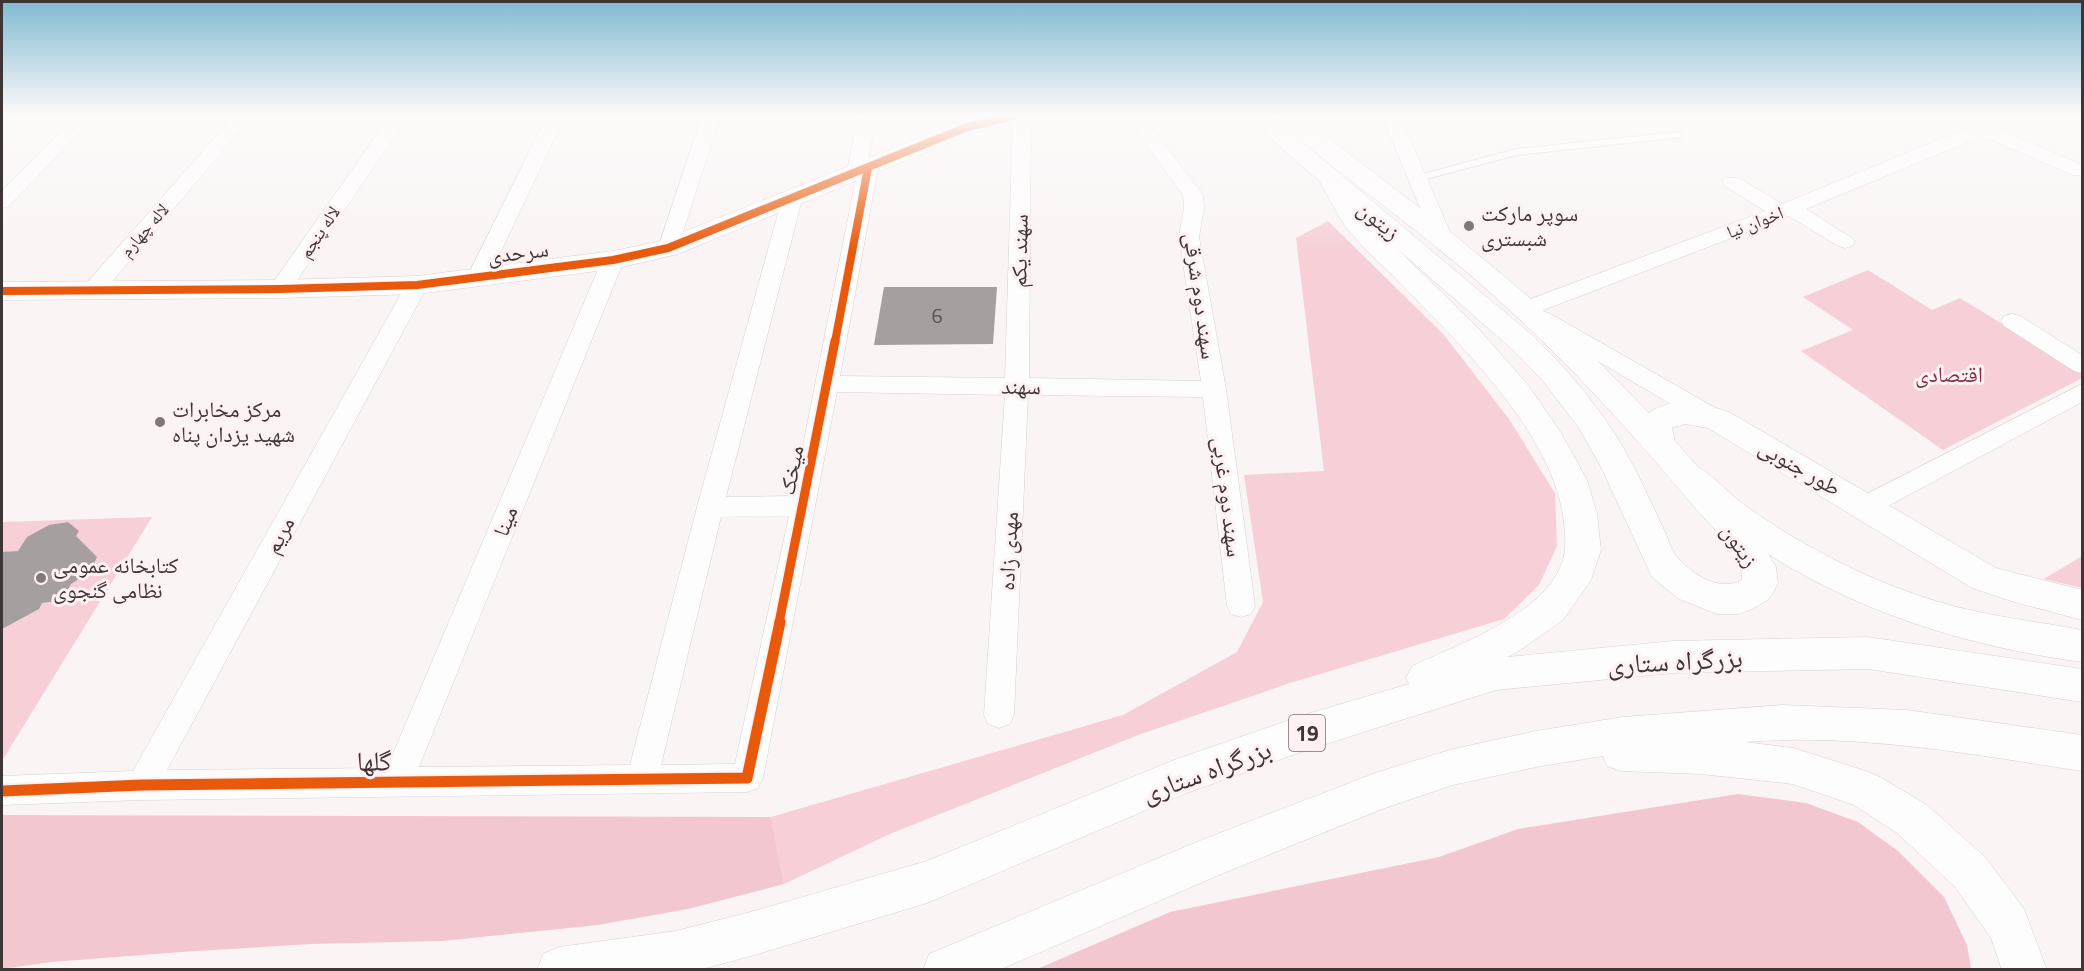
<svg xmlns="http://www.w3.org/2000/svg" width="2084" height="971" font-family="'Titillium Web','Noto Naskh Arabic',sans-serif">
<rect width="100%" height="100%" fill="#fbf4f5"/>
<!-- green -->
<path fill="#f6d0d6" d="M1328,221l116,114 65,84 46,74 2,53 -18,39 -35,34 -214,64 -149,51 -249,99 -108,51 -13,-67 352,-102 114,-63 26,-50 -19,-127 80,-4 -28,-233z
M1868,270l64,40 28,-12 122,75v5l-139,72 -142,-99 52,-21 -50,-33z
M152,517l-150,244v-137l40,-21 36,-72 -10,-9c-22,3 -37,10 -50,29l-16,2v-31z
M2082,556v32l-38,-9z"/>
<!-- forest -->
<path fill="#f3c7d0" d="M1738,794l68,9 52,19 40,29 46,46 23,48 4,24h-934l133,-57 269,-55 79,-28z
M2,815l769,2 13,67 -96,25 -90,16 -156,16 -131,3 -130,8 -130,10 -49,7z"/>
<!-- building -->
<path fill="#a69fa0" d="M884,287h113l-4,57 -119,1z
M68,522l11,9 -3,5 21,21 -7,15 -19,12 -9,16 -20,3 -3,6 -37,20v-77l16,-1 9,-14 22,-12z"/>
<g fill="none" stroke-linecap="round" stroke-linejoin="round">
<!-- lane casing -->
<g stroke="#d7d0d1" stroke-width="2">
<path id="lane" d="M1679,132l3,1v4l-166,18 -97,26 -5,-3 2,-2 100,-27z"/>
</g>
<!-- street casing -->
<g stroke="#d7d0d1" stroke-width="1">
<path id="street" d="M77,116h19l-87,90 -7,2v-17z
M234,116h18l-152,180 -8,2 -8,-2 -3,-5 3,-5z
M390,116h18l-120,178 -8,2 -8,-2 -3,-5 3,-5z
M547,116h18l-76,161 -3,5 -8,2 -8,-2 -3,-5z
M702,116h18l-42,132 -3,5 -7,1 -7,-1 -3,-5z
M858,116h18l-8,46 7,2 3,4 -38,208 165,2 8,-262h18l-2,262 172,3 -22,-144 5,-29 -1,-13 -58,-79h18l60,79 1,13 -5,29 27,152 29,217 -4,8 -10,3 -10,-3 -4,-8 -24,-209 -175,-2 -14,320 -4,9 -11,4 -11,-4 -4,-9 21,-320 -168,-3 -74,386 -5,10 -11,4 -605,8 -140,5v-29l131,-5 273,-486 3,-5 8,-2 8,2 3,5 -261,485 220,-2 215,-508 4,-5 7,-2 7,2 4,5 -205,507 211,-2 67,-258 85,-308 3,-4h14l3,4 -76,298 67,-1 63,-318 -6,-2 -3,-4zM789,516l-54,248 -74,1 60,-248z
M1382,116h18l53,123 -3,4 -7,2 -7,-2 -3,-4z
M1954,116h21l14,9 93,40v11l-9,-1 -91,-39 -176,73 46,29 3,4 -3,4 -7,2 -7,-2 -49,-30 -248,95 8,2 177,101 3,6 -3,6 -9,3 -9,-3 -175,-103 -3,-5 2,-4 -7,2 -8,-2 -3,-5 3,-5 248,-93 -40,-25 -3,-4 3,-4h14l43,26 186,-76z
M2012,314l8,2 62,39v18l-8,-2 -70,-45 -3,-5 3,-5z
M2082,384v18l-207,111 -9,3 -9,-3 -4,-7 4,-7z"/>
</g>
<!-- secondary casing -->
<g stroke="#d7d0d1" stroke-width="1">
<path id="secondary" d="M985,116h40l-4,5 -46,11 -297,122 -65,15 -196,25 -137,4 -278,2v-18l278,-2 137,-4 196,-25 48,-10 298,-119z
M1245,116h26l262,220c40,39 75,81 101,131 11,22 21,44 32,67 3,7 6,18 12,24 15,17 42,34 64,22 1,-27 -30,-52 -46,-71 -70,-84 -145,-165 -228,-236 -56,-47 -115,-90 -172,-136l-22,-21h26l152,117 71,59 68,62 58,59c25,-18 54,-9 80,-1l267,156 86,22v30l-71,-19 -39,-13 -264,-160 -23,-4 -13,4 3,13 78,88 23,38 2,16 -5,10 -5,7 -16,9 -13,5h-22l-38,-15 -27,-22 -51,-110 -22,-39 -36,-47 -30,-31z"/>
</g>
<!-- highway casing -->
<g stroke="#d7d0d1" stroke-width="1">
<path id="highway" d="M1332,172l9,3 29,47 107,105 51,58 33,48 26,47 10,34 4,36 -10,30 -28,40 -44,31 -12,6 166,-16 195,-4 214,32v33l-214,-33 -195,4 -177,17 -189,60 -123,44 -257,109 -169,51 -59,16h-162l6,-16 16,-7 117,-16 82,-21 169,-49 247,-101 133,-46 102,-30 -3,-6 6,-12c44,-20 123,-49 146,-94 9,-17 8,-31 6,-49 -9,-90 -109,-184 -170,-246 -15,-15 -32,-30 -45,-46 -12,-15 -20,-34 -30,-51l4,-5z
M1685,461c22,7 40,29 58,43 21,15 43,29 66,42 51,29 107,52 165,65 36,8 73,12 108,19v32c-155,-21 -292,-74 -409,-180l-4,-9 4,-9z
M1782,705l125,5 175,25v36c-112,-17 -224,-38 -337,-29l48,6 73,23 14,6 47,28 58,52 39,52 23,61h-45l-11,-32 -36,-51 -58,-54 -43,-28 -61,-21 -92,-10 -80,-3 -14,-5 -4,-10 -67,11 -83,18 -71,24 -163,66 -220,95h-76l6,-16 275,-115 174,-67 75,-23 83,-18 87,-14z"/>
</g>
<!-- lane -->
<use href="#lane" fill="#fefdfe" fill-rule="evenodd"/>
<!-- street -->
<use href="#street" fill="#fefdfe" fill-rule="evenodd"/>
<!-- secondary -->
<use href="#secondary" fill="#fefdfe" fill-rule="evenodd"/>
<!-- highway -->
<use href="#highway" fill="#fefdfe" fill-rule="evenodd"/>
<!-- cycleway-far2 casing -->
<g stroke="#fef1f3" stroke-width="10">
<path id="cycleway-far2" d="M2,291l278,-2 137,-4 196,-25 55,-12 299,-121 46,-11
M835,342l33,-174"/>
</g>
<!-- cycleway-far1 casing -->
<g stroke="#fef1f3" stroke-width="13">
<path id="cycleway-far1" d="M779,623l56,-282"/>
</g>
<!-- cycleway casing -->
<g stroke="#fef1f3" stroke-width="15">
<path id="cycleway" d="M2,791l140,-6 605,-7 33,-156"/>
</g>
<!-- cycleway-far2 -->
<use href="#cycleway-far2" stroke="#e8590c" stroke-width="8"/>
<!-- cycleway-far1 -->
<use href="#cycleway-far1" stroke="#e8590c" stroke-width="9"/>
<!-- cycleway -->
<use href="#cycleway" stroke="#e8590c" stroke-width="11"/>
</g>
<!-- sky -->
<linearGradient id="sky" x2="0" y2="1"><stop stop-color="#81b9d2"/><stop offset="0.46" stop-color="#fdfafa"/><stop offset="1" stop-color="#fdfafa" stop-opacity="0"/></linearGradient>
<rect width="2084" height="251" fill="url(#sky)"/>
<!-- markers -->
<g fill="#807879" stroke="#fef1f3" stroke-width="2">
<circle cx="1469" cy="226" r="6"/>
<circle cx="160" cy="422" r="6"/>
<circle cx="41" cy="578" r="6"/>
</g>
<g text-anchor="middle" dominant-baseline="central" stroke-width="6" stroke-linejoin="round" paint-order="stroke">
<!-- far-street labels -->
<g font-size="18" fill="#3d3536" stroke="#fef1f3">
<text transform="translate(1755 222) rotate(-21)">اخوان نیا</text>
<text transform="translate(144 230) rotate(-49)">لاله چهارم</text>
<text transform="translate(319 232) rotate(-56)">لاله پنجم</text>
</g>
<!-- number labels -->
<g font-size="20" fill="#575050">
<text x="937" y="315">6</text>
</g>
<!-- shield labels -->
<rect fill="#fef1f3" stroke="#776d6f" stroke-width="1.5" x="1289" y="715" width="36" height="36" rx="4.5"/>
<g font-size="21" font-weight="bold" fill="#3d3536">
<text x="1307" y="733">19</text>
</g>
<!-- poi labels -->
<g font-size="22" fill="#3d3536" stroke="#fef1f3" text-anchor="start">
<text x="1481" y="213">سوپر مارکت<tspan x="1481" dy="25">شبستری</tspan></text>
<text x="172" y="409">مرکز مخابرات<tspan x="172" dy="25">شهید یزدان پناه</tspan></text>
<text x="53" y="565">کتابخانه عمومی<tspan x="53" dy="25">نظامی گنجوی</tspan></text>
</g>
<!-- street labels -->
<g font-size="22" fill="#3d3536" stroke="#fef1f3">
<text transform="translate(1379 220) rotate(40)">زیتون</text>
<text transform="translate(1019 251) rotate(-89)">سهند يكم</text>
<text transform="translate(518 252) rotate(-7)">سرحدی</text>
<text transform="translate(1201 296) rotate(82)">سهند دوم شرقی</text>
<text transform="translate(1021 386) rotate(1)">سهند</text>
<text transform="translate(1800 467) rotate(30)">طور جنوبی</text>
<text transform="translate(791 470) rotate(-79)">میخک</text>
<text transform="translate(1228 497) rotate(83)">سهند دوم غربی</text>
<text transform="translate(505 521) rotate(-68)">مینا</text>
<text transform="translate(279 535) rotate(-61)">مریم</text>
<text transform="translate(1740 545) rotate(55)">زیتون</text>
<text transform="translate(1008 551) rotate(-87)">مهدی زاده</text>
</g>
<!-- park labels -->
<g font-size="22" fill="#832e45" stroke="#fef1f3">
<text x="1949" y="374">اقتصادی</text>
</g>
<!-- near-street labels -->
<g font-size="27" fill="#3d3536" stroke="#fef1f3">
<text transform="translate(1675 660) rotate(-3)">بزرگراه ستاری</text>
<text transform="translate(374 760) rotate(-1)">گلها</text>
<text transform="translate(1206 770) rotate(-20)">بزرگراه ستاری</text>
</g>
</g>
<!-- border -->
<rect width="2084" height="971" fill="none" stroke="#3d3536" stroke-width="6"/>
</svg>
